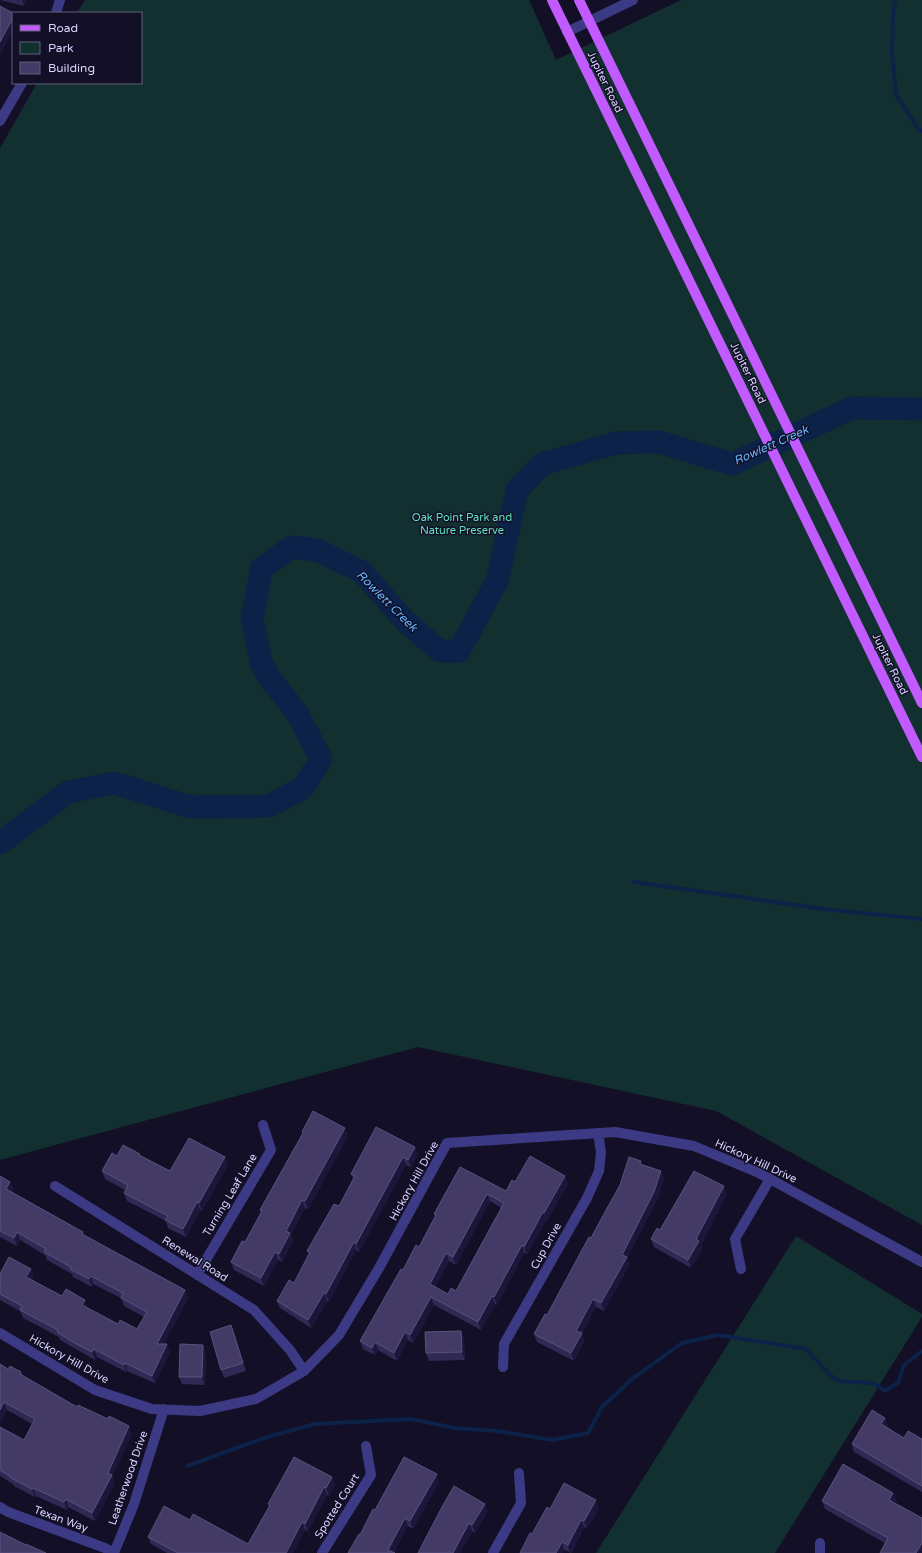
<svg xmlns="http://www.w3.org/2000/svg" width="922" height="1553" font-family="'Varela Round',sans-serif">
<rect width="100%" height="100%" fill="#130f26"/>
<!-- green -->
<path fill="#12302f" d="M85,0h444l27,60 125,-60h241v1225l-206,-114 -298,-64 -418,113v-1012l37,-65h104v-70h-64z
M796,1236l126,78v3l-147,236h-179z"/>
<g fill="none" stroke-linecap="round" stroke-linejoin="round">
<!-- stream -->
<path stroke="#0c2248" stroke-width="4" d="M895,0l-2,14 -1,39 4,42 23,35 3,1
M634,882l189,27 99,10
M187,1466l80,-29 48,-13 96,-5 44,9 42,3 56,9 35,-7 14,-26 30,-28 50,-36 36,-8 88,14 24,26 9,6 35,2 11,8 13,-8 6,-18 18,-14"/>
<!-- river -->
<path stroke="#0c2248" stroke-width="23" d="M0,843l68,-51 46,-9 77,24 78,-1 34,-18 18,-29 -24,-46 -29,-37 -7,-14 -9,-44 10,-50 30,-21 25,3 45,22 43,49 35,30h19l38,-70 20,-91 25,-26 74,-21 43,-1 73,22 120,-56 70,1"/>
<!-- minor -->
<path stroke="#3d3a85" stroke-width="10" d="M56,13l4,-13
M567,32l66,-32
M0,121l22,-38
M55,1186l199,124 36,40 14,21
M741,1269l-6,-30 35,-60
M197,1275l74,-125 -8,-25
M0,1333l95,57 57,19 48,2 56,-12 48,-28 35,-36 40,-67 68,-125 168,-11 79,14 65,27 163,89
M503,1367l1,-23 83,-146 12,-27 2,-19 -3,-19
M0,1507l8,5 97,36 9,5
M820,1543v10
M114,1553l20,-49 30,-95
M322,1553l49,-78 -5,-29
M493,1553l28,-50 -2,-30"/>
<!-- major -->
<path stroke="#c25bff" stroke-width="10" d="M552,0l370,757
M579,0l343,703"/>
</g>
<!-- wall -->
<path fill="#312854" fill-rule="evenodd" d="M0,0h26l-2,6z
M302,1132l46,4 -40,73 -3,-1 -14,26 2,7 -11,21 -4,-2 -14,26 -30,-16 -3,-8 14,-20 16,-30 -1,-2 43,-76z
M415,1147l3,8 -7,12 -5,-2 -47,87 -3,-2 -27,52 -2,-1 -16,27 -31,-20 -3,-7 17,-18 15,-29 -2,-3 32,-45 14,-27 -2,-5z
M117,1156h24l29,15 58,-6 -26,46 -2,-1 -14,27 -18,-9 -2,-7 -39,-20 -3,-8 1,-3 -20,-11 -3,-8z
M642,1164l22,15 -7,21 -30,58 2,7 -25,46 -8,-4 -14,27 2,7 -10,20 -37,-19 -3,-8 13,-19 44,-77z
M460,1167l46,24 9,-9 53,1 -21,38 -1,-1 -19,34 -3,-1 -27,52 -2,-1 -14,26 -47,-25 -21,38 -5,-3 -11,21 -19,-11 -3,5 -12,-6 -3,-8 43,-71 16,-23 16,-30 -1,-3zM490,1201l11,7 -45,83 -8,3 -13,-7 14,-26 7,4z
M0,1176l10,6 3,7 -1,3 71,40 1,3 101,55 3,8 -24,46 6,8 -15,31 -28,-12 -1,1 -29,-15 -2,3 -35,-20 -1,-3 -36,-19 -3,-7 -20,-11v-26l34,3 -2,3 30,16 26,12 30,16 19,5 7,-12 -20,-11 -3,-8 -28,-14 -1,3 -19,-10 -1,-3 -25,-14 -2,-5 -25,-15 -3,6 -17,-9z
M727,1194l-26,51 1,4 -11,19 -37,-21 -3,-8 9,-9z
M461,1331l3,8 1,21 -36,1 -3,-8z
M234,1333l12,38 -22,7 -3,-8z
M206,1353l-1,32 -23,-1 -3,-7z
M0,1364l8,5 13,3 2,4 54,31 55,27 -20,42 3,7 -20,38 -27,-14 -1,3 -31,-14 -1,1 -21,-11 -1,-2 -13,-8v-49l24,13 8,-16 -25,-14 -7,13z
M885,1418l3,8 -1,1 17,11 18,1v53l-68,-40 -2,-8z
M332,1477l3,8 -6,11 -2,-1 -19,36 -3,-1 -12,23h-126l-16,-9 -3,-7 42,-17 58,24 21,-37 -1,-3z
M439,1482l-26,47 -5,-3 -48,9z
M893,1493l3,7 -1,3 27,15 -37,25 -60,-34 -3,-8z
M485,1504l2,8 -12,21 -3,-2 -12,22h-42z
M599,1508l-12,21 -3,-2 -13,26 -39,-19 18,-25z"/>
<!-- shaded-wall -->
<path fill="#1d163a" d="M22,0h4l-2,6z
M13,18v13l-13,24v-13z
M345,1128l3,8 -40,73 -3,-8z
M415,1147l3,8 -7,12 -3,-7z
M225,1157l3,8 -26,46 -3,-8z
M403,1157l3,8 -47,87 -3,-8z
M661,1171l3,8 -7,21 -30,58 2,7 -25,46 -3,-8z
M565,1176l3,7 -21,38 -3,-8z
M10,1182l3,7 -4,8 -3,-8z
M724,1186l3,8 -26,51 1,4 -11,19 -3,-8 8,-21z
M487,1194l3,7 -34,64 -3,-8z
M302,1200l3,8 -14,26 2,7 -11,21 -3,-8 7,-23z
M197,1202l3,8 -14,27 -3,-8z
M543,1212l3,8 -19,34 -3,-7z
M17,1232l3,8 -3,6 -3,-8z
M354,1242l2,8 -27,52 -3,-8z
M522,1245l2,8 -27,52 -3,-8z
M275,1252l3,8 -14,26 -3,-8z
M446,1253l3,8 -17,31 -2,-8z
M31,1269l3,8 -5,8 -3,-8z
M91,1276l2,8 -1,3 -3,-8z
M185,1290l3,8 -28,54 -3,-8z
M324,1293l3,8 -16,27 -3,-8z
M492,1296l3,8 -14,26 -3,-8z
M431,1297l3,8 -21,38 -3,-8z
M593,1299l3,8 -14,27 2,7 -10,20 -3,-8 5,-22z
M85,1300l3,8 -3,5 -3,-8z
M231,1325l3,8 12,38 -3,-8z
M461,1331l3,8 1,21 -3,-8z
M405,1332l3,8 -11,21 -3,-8z
M375,1342l3,8 -3,5 -3,-7z
M167,1344l3,8 -15,31 -3,-7z
M203,1345l3,8 -1,32 -3,-8z
M94,1349l3,8 -2,3 -3,-8z
M125,1363l2,8 -1,1 -2,-7z
M4,1402l3,8 -7,13v-13z
M885,1418l3,8 -4,6 -3,-8z
M129,1426l3,8 -20,42 3,7 -20,38 -3,-8 16,-40z
M437,1474l2,8 -26,47 -3,-8z
M332,1477l3,8 -6,11 -3,-8z
M324,1487l3,8 -19,36 -3,-7z
M33,1488l3,8 -1,1 -3,-8z
M893,1493l3,7 -4,8 -3,-8z
M66,1499l2,8 -1,3 -3,-8z
M596,1500l3,8 -12,21 -3,-8z
M485,1504l2,8 -12,21 -3,-8z
M405,1518l3,8 -14,27 -6,-3z
M581,1520l3,7 -14,26 -2,-8z
M302,1522l3,8 -12,23h-7z
M469,1523l3,8 -12,22h-7z
M562,1542l2,8 -1,3h-7z
M922,1543v10h-6z"/>
<!-- building -->
<path fill="#433a66" stroke="#5a527e" fill-rule="evenodd" d="M0,6l13,7v5l-13,24z
M313,1111l32,17 -40,73 -3,-1 -16,31 4,2 -11,21 -4,-2 -14,26 -30,-16 11,-21 3,1 17,-31 -2,-1 43,-77 -1,-1z
M376,1127l39,20 -7,13 -5,-3 -47,87 -2,-2 -28,52 -2,-1 -16,27 -31,-19 12,-21 5,3 16,-31 -3,-1 27,-47 5,2 16,-30 -4,-2z
M189,1138l36,19 -26,46 -2,-1 -14,27 -18,-9 3,-4 -44,-23 4,-8 -26,-14 10,-18 5,3 6,-11 17,9 -1,1 31,16z
M530,1156l35,20 -21,37 -1,-1 -19,35 -2,-2 -28,52 -2,-1 -14,26 -47,-25 -21,38 -5,-3 -11,21 -19,-11 -3,6 -12,-7 41,-72 2,1 13,-25 3,2 17,-32 -2,-1 26,-47 46,24 6,-11 3,2zM487,1194l17,9 -48,88 -5,-3 -3,6 -18,-10 16,-31 7,4z
M629,1157l12,4 -1,3 21,7 -7,21 -32,63 5,2 -26,46 -8,-4 -17,32 6,2 -11,20 -37,-19 11,-20 2,1 42,-78 2,1 14,-26 15,-27z
M694,1171l30,15 -28,53 3,2 -11,19 -37,-21 6,-11 3,2z
M0,1176l10,6 -4,7 77,43 -1,2 103,56 -28,54h10l-15,32 -27,-13 -1,2 -30,-16 -2,3 -21,-11 -14,-9 1,-2 -38,-20 2,-4 -22,-12v-20l9,-17 22,12 -5,8 36,19 4,-7 19,11 -3,5 36,19 2,-4 17,9 10,-17 -26,-14 2,-5 -32,-17 -2,3 -19,-10 1,-2 -27,-15 2,-3 -29,-17 -3,6 -14,-7z
M231,1325l12,38 -22,7 -11,-38z
M461,1331l1,21 -36,1 -1,-21z
M180,1344l23,1 -1,32h-23z
M0,1364l8,5 2,-3 11,6 -1,2 57,33 1,-2 30,14 1,-3 20,10 -21,47 4,2 -20,38 -26,-14 -2,3 -31,-14 -1,1 -21,-11v-1l-11,-7v-43l24,13 11,-21 -31,-17 -4,8z
M872,1410l13,8 -4,6 23,14 4,-7 14,8v47l-70,-42z
M294,1457l38,20 -6,11 -2,-1 -19,37 -3,-2 -16,31h-108l-30,-16 16,-31 26,14 3,-6 55,30 22,-39 -2,-1z
M404,1457l33,17 -27,47 -5,-3 -17,32 7,3h-47l11,-19 1,1 13,-26 2,1z
M843,1464l50,29 -4,7 33,18v25l-6,10h-36l8,-15 -66,-37z
M564,1483l32,17 -12,21 -3,-1 -13,25 -6,-3 -6,11h-36l10,-20 2,1 15,-27 3,2z
M454,1486l31,18 -13,21 -3,-2 -16,30h-35l24,-46z
M0,1532l26,13v-1l20,9h-46z"/>
<g text-anchor="middle" dominant-baseline="central" stroke-width="3" stroke-linejoin="round" paint-order="stroke">
<!-- street labels -->
<g font-size="11" fill="#d9d4ff" stroke="#130f26">
<text transform="translate(605 82) rotate(64)">Jupiter Road</text>
<text transform="translate(748 373) rotate(64)">Jupiter Road</text>
<text transform="translate(890 664) rotate(64)">Jupiter Road</text>
<text transform="translate(756 1161) rotate(25)">Hickory Hill Drive</text>
<text transform="translate(414 1181) rotate(-61)">Hickory Hill Drive</text>
<text transform="translate(230 1195) rotate(-59)">Turning Leaf Lane</text>
<text transform="translate(546 1246) rotate(-61)">Cup Drive</text>
<text transform="translate(195 1259) rotate(32)">Renewal Road</text>
<text transform="translate(69 1359) rotate(29)">Hickory Hill Drive</text>
<text transform="translate(128 1478) rotate(-71)">Leatherwood Drive</text>
<text transform="translate(337 1506) rotate(-58)">Spotted Court</text>
<text transform="translate(61 1519) rotate(20)">Texan Way</text>
</g>
<!-- park labels -->
<g font-size="11" fill="#5fe0c0" stroke="#130f26">
<text x="462" y="517">Oak Point Park and<tspan x="462" dy="13">Nature Preserve</tspan></text>
</g>
<!-- water labels -->
<g font-size="12" font-style="italic" fill="#62b6ff" stroke="#130f26">
<text transform="translate(771 445) rotate(-24)">Rowlett Creek</text>
<text transform="translate(387 601) rotate(45)">Rowlett Creek</text>
</g>
</g>
<!-- legend -->
<rect x="12" y="12" width="130" height="72" fill="#130f26" stroke="#625e7d"/>
<rect x="20" y="25" width="20" height="6" fill="#c25bff" stroke="#625e7d"/>
<text x="48" y="32" font-size="12" fill="#d9d4ff">Road</text>
<rect x="20" y="42" width="20" height="12" fill="#12302f" stroke="#625e7d"/>
<text x="48" y="52" font-size="12" fill="#d9d4ff">Park</text>
<rect x="20" y="62" width="20" height="12" fill="#433a66" stroke="#625e7d"/>
<text x="48" y="72" font-size="12" fill="#d9d4ff">Building</text>
</svg>
